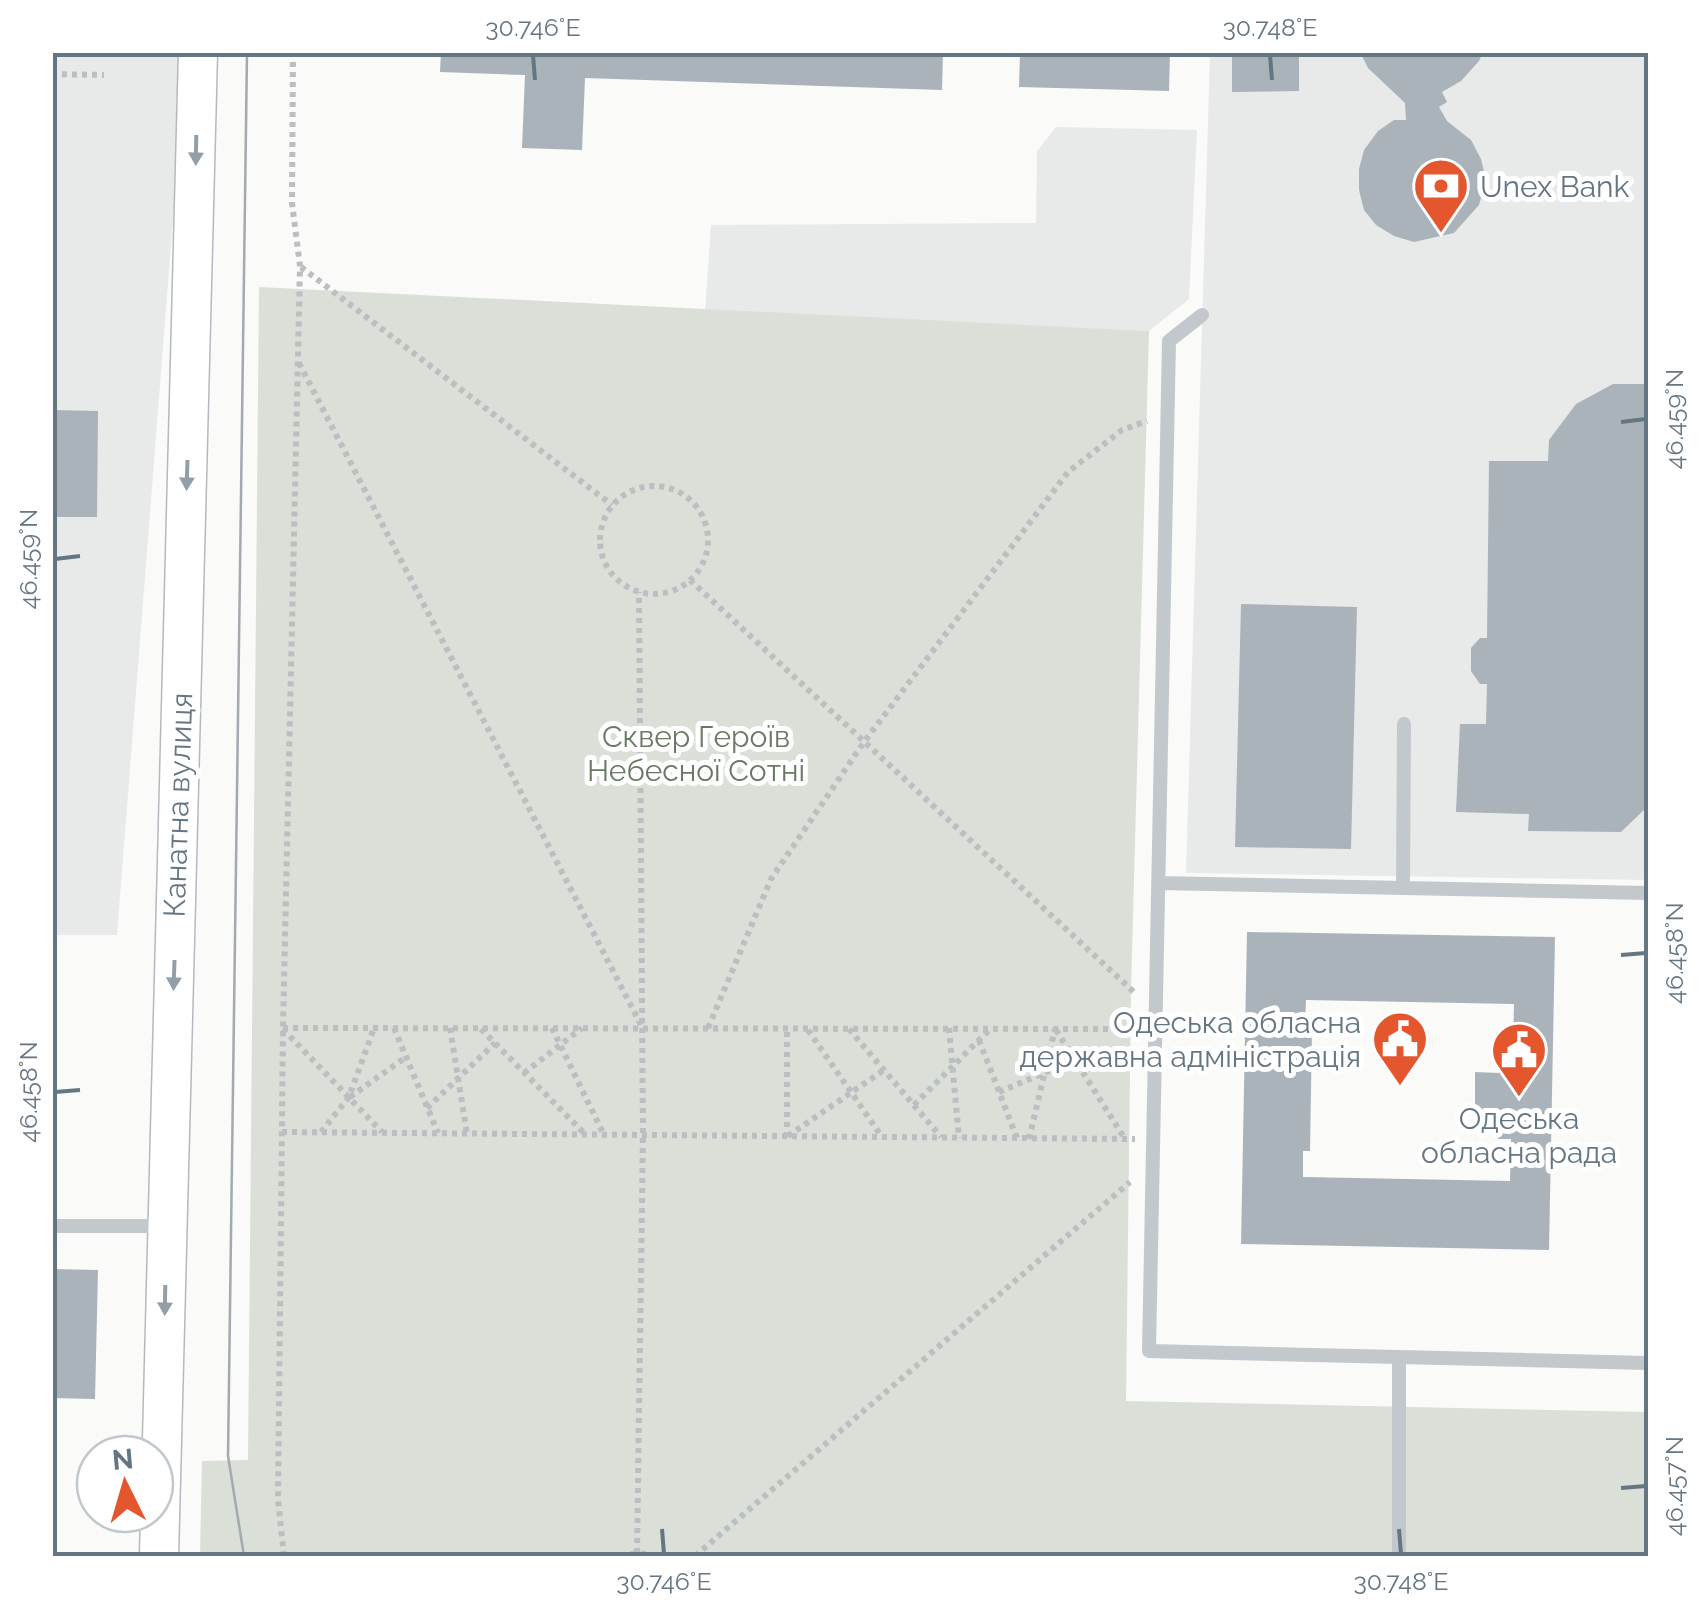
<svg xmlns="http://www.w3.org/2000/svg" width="1701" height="1609" font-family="Raleway,sans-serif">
<rect width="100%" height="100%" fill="#fafaf8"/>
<!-- built -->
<path fill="#e8e9e9" d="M53,53h133l-69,882h-64z
M1210,53h438v827l-462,-7z
M1056,127l141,3 -8,169 -40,32 -444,-20 6,-86 325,-2 1,-72z"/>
<!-- green -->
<path fill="#dadfd7" d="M259,287l890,44 -18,658 -5,412 522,11v144h-1448l2,-95 46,-1z"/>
<!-- building -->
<path fill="#aab3b9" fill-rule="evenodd" d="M441,52h502l-1,38 -357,-12 -3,72 -60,-2 3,-73 -85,-3z
M1020,52h150l-1,39 -150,-4z
M1232,52h67v39l-67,1z
M1360,52h123l-4,9 -18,20 -19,11 5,10 -8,5 8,14 24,19 10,19 5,21 -7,25 -25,28 -40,9 -20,-6 -18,-11 -12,-15 -5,-20v-21l5,-19 14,-19 16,-11h12l-1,-17 -37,-35z
M1613,384h35v422l-27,26 -93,-1 1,-17 -73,-2 4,-88h26l1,-40h-7l-9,-13v-23l9,-10h7l2,-177h59l1,-21 27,-36z
M52,410l46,1 -1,106h-45z
M1241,604l116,3 -6,242 -116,-2z
M1247,932l308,5 -6,313 -308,-6zM1306,1000l208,4 -1,43 -14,-1v27l-24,-1v38l23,1v28h13l-1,42 -207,-4v-26h7l2,-122 -7,-1z
M52,1269l46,1 -3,129 -43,-1z"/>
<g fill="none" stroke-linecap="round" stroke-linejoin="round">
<!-- secondary casing -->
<g stroke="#b3babf" stroke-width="41">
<path id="secondary" d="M159,1556l39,-1504"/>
</g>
<!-- path -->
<path stroke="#bbbfc2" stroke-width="6" stroke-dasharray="5 5" stroke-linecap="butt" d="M52,74l52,1
M301,267l311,238
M299,363l343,664
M600 540a54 54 0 1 1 108 0a54 54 0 1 1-108 0Z
M690,580l446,414
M283,1028l851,1
M394,1028l44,105
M450,1028l17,106
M552,1028l52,107
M708,1028l63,-149 93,-137 204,-270 54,-42 25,-9
M949,1028l10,110
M283,1029l99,103
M481,1029l104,105
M849,1029l92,108
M808,1030l74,107
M1056,1030l69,109
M979,1040l38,98
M524,1073l58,-45
M999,1092l76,-32
M350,1097l56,-40
M914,1105l76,-76
M427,1108l68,-65
M282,1132l853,7
M321,1132l28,-35 25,-69
M788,1136l96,-66
M787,1137v-109
M1029,1139l26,-110
M637,1553l6,-418 -4,-543
M284,1556l-6,-56 5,-472 17,-762 -8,-63 1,-151
M621,1556l16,-3 21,3
M695,1556l435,-374"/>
<!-- lane -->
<path stroke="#c3c8cc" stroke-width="14" d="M1202,315l-33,26 -20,1010 499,12
M1158,883l490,10
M1403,887l1,-163
M52,1226h115
M1399,1556v-199"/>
<!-- secondary -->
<use href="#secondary" stroke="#fff" stroke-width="38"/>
<!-- tram -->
<path stroke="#a2aab0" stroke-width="2.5" d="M244,1556l-16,-100 19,-1404"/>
</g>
<!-- one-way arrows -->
<defs><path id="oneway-solid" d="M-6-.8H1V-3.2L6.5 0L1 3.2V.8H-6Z" transform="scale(2.5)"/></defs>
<g fill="#939fa8">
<use href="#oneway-solid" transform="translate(196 150) rotate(91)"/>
<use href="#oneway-solid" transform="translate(187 475) rotate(92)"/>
<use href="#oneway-solid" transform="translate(174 975) rotate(92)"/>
<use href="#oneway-solid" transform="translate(165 1300) rotate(91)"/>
</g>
<!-- ticks -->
<path fill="none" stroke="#657683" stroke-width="4" d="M533,55l2,25M1270,55l2,25M1621,422l25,-3M55,559l25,-3M1621,955l25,-2M55,1092l25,-2M1621,1488l25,-2M662,1529l2,25M1399,1529l2,25"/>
<!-- icons -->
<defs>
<g id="bank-pin" transform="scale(2.875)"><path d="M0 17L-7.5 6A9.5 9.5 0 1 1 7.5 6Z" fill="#e4572e" stroke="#fff"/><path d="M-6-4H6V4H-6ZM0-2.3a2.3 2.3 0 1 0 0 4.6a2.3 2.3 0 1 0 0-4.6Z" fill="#fff"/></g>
<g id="civic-pin" transform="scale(2.875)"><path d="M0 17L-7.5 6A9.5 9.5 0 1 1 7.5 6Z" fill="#e4572e" stroke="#fff"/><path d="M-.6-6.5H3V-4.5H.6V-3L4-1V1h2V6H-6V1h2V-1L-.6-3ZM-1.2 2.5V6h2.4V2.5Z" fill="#fff"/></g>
</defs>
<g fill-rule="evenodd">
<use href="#bank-pin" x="1441" y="186"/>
<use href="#civic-pin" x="1400" y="1039"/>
<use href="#civic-pin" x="1519" y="1050"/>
</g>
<g text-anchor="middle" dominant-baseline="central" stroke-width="10" stroke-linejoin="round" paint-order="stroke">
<!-- poi labels -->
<g font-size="30" fill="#657683" stroke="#fff" text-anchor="start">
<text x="1480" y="186">Unex Bank</text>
<text x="1361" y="1022" text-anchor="end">Одеська обласна<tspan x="1361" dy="34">державна адміністрація</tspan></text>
<text x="1519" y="1118" text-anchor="middle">Одеська<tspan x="1519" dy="34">обласна рада</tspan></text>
</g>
<!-- park labels -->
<g font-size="30" fill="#687a64" stroke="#fff">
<text x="696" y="736">Сквер Героїв<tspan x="696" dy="34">Небесної Сотні</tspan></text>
</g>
<!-- street labels -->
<g font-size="30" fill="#657683" stroke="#fff">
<text transform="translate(178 805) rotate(-88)">Канатна вулиця</text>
</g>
</g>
<!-- border -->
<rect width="1701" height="1609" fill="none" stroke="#ffffff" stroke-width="110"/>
<!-- north arrow -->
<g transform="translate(125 1484) rotate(355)"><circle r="48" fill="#ffffff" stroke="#c1c8cd" stroke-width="2.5"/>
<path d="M0-8L18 38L0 25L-18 38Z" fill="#e4572e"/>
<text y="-15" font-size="28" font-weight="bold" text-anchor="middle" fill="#657683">N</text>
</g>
<rect x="55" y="55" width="1591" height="1499" fill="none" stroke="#657683" stroke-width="4"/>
<g font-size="25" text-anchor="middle" fill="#657683">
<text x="533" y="36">30.746°E</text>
<text x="1270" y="36">30.748°E</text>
<text transform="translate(1674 419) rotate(-90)" y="9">46.459°N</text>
<text transform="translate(28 559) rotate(-90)" y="9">46.459°N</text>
<text transform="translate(1674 953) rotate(-90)" y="9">46.458°N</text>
<text transform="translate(28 1092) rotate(-90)" y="9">46.458°N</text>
<text transform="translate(1674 1486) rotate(-90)" y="9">46.457°N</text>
<text x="664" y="1590">30.746°E</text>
<text x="1401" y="1590">30.748°E</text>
</g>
</svg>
